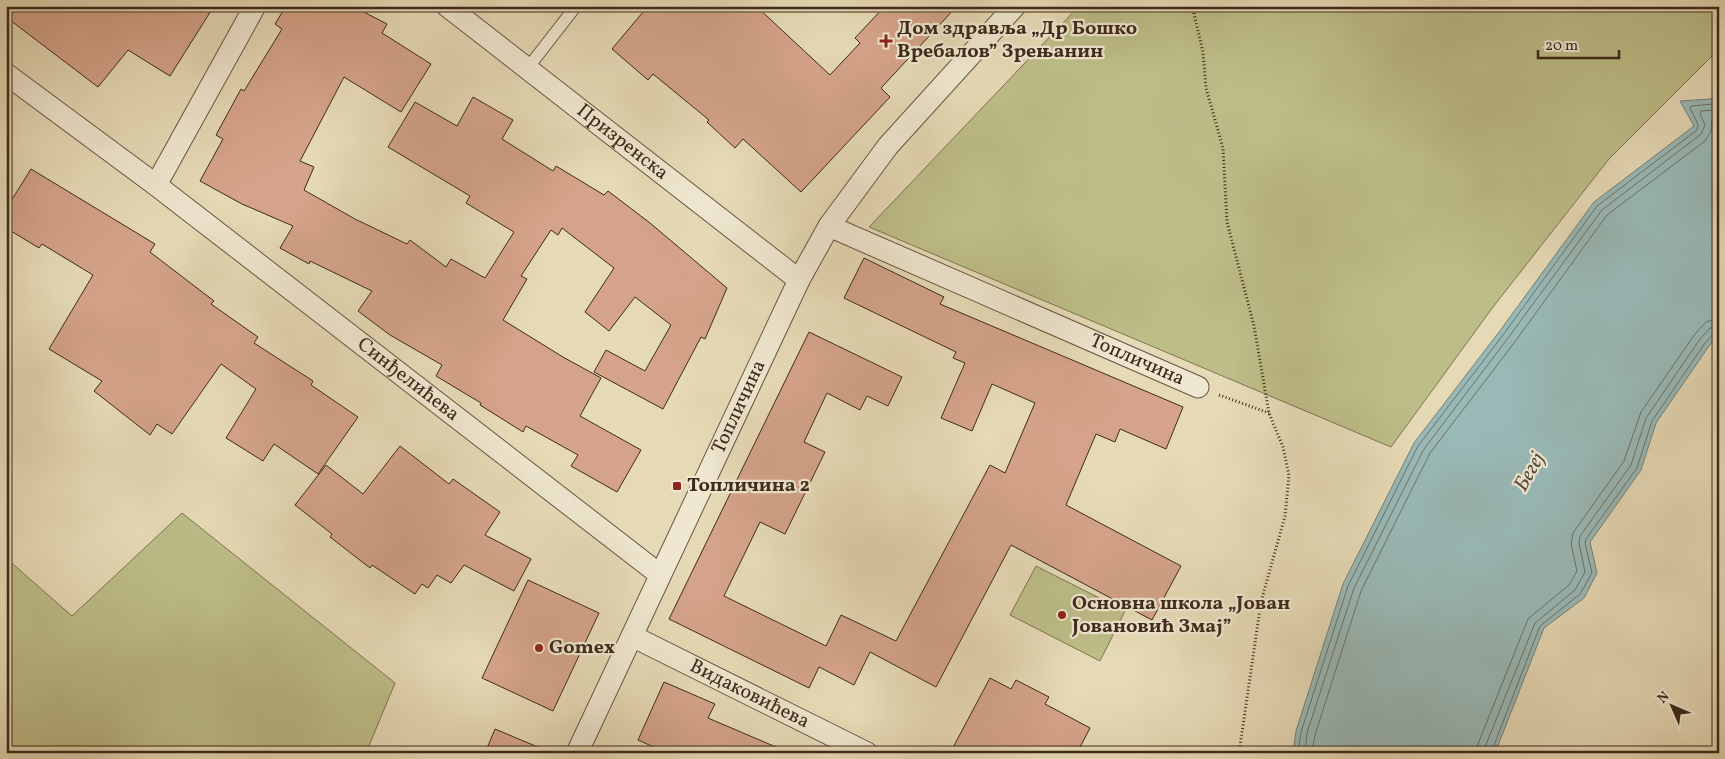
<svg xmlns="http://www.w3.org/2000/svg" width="1725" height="759" font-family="Vollkorn,serif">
<rect width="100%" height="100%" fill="#e6dab6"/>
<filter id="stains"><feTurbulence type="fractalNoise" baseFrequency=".004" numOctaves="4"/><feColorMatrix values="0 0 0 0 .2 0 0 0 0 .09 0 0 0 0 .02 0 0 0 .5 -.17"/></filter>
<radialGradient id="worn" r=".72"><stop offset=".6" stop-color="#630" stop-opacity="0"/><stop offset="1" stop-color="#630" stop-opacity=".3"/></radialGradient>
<!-- green -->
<path fill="#bdbd88" stroke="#7e7452" d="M1079,6h640v43l-110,110 -116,148 -102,140 -522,-220z
M182,513l213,170 -29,70h-360v-195l66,58z
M1036,566l89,45 -25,50 -90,-46z"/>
<!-- water -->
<path fill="#99b9b7" stroke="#758079" d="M1719,92v243l-10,11 -53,77 -15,47 -51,72 7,31 -13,25 -40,30 -49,125h-202l3,-22 47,-147 71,-141 85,-111 95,-130 100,-76 -14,-25 31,-2z"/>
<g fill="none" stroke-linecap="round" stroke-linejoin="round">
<!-- shore -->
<path stroke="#6c7269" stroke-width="1" d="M1298,753l3,-21 47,-146 70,-140 85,-111 94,-129 100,-76 1,-6 -8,-16 1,-2 22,-2 6,-5
M1305,753l2,-20 47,-145 70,-139 84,-111 94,-128 99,-76 4,-9 -5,-11 1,-3 12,-1 6,-2
M1312,753l3,-18 46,-144 69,-138 84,-110 93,-128 98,-74 6,-10 1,-12 7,-3
M1477,753l1,-9 50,-125 41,-34 8,-14 -6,-27 2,-11 51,-72 17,-49 54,-78 11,-12 13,-4
M1484,753l1,-6 50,-124 40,-33 10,-18 -6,-29 1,-7 51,-71 15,-47 54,-79 10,-11 9,-2
M1491,753l49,-127 40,-32 12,-21 -7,-30 1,-4 51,-71 15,-47 53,-78 8,-9 6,-2"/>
</g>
<!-- building -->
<path fill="#d4a389" stroke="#3e2a1b" d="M6,6h208l-44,70 -42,-26 -30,37 -92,-70z
M286,6h66l35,18 -5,9 49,31 -30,48 -57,-35 -44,84 14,6 -10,23 51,29 52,25 3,-4 36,27 5,-8 34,19 29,-46 -48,-29 4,-7 -82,-49 27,-45 42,24 16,-29 40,23 -11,19 51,32 3,-5 48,29 4,-4 42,32 77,65 -22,51 -4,-2 -38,72 -69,-37 12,-22 39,21 26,-46 -36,-28 -26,34 -24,-19 29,-44 -52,-40 -4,7 -7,-5 -30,46 6,3 -24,41 60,37 38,21 -21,38 61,34 -24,42 -46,-26 7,-11 -52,-29 -3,6 -43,-27 1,-2 -45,-27 6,-11 -52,-30 -32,-24 14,-20 -62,-30 -1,3 -29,-16 13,-22 -51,-22 -42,-23 23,-42 -7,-4 25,-46 3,2 38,-62 -7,-5z
M648,6h108l74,69 30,-32 -5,-5 30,-32h72l-76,82 9,9 -89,95 -58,-53 -8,9 -28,-26 2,-2 -56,-46 -5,6 -36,-31z
M31,169l124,75 -5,8 64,49 -3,3 47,33 -4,6 59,38 -2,4 47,32 -40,57 -44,-30 -11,17 -37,-23 30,-49 -35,-25 -49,70 -15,-10 -7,11 -56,-44 8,-10 -53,-32 44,-74 -51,-31 -3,4 -33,-20v-19z
M864,258l80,39 -4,7 243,103 -17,42 -46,-20 -5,13 -19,-8 -30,71 115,61 -29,54 -141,-75 -75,142 -66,-35 -16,33 -35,-18 -10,21 -140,-69 140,-287 93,45 -14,29 -21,-10 -7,14 -33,-17 -23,49 21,10 -40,82 -25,-12 -36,74 102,50 15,-31 55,26 94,-176 15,8 30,-70 -43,-19 -20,47 -31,-13 24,-55 -12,-5 3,-6 -112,-54z
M400,446l49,38 4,-5 47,33 -15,23 46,24 -17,32 -50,-26 -13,18 -14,-8 -9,13 -6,-4 -7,10 -43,-29 -2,3 -40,-31 2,-3 -37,-29 31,-40 37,29z
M528,580l71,33 -46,98 -71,-33z
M990,678l21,11 5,-9 33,17 -4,7 45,24 -13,25h-127z
M664,682l51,22 -7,14 82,35h-123l-29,-13z
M495,729l57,24h-67z"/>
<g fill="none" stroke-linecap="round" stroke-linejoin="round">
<!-- service casing -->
<g stroke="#685642" stroke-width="13">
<path id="service" d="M527,69l49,-63"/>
</g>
<!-- minor casing -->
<g stroke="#685642" stroke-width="23">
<g id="minor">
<path id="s1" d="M447,6l352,274"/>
<path id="s2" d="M6,74l150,111 503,389"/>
<path d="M156,185l99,-179"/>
<path id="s3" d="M829,226l369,161"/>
<path id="s4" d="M632,636l235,117"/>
<path id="s5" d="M577,753l222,-473 30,-54 59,-80 127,-140"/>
</g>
</g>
<!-- path -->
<path stroke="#3e2a1b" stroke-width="3" stroke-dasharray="1 2.5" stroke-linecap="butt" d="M1194,6v8l9,38 3,36 17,60 4,74 27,104 15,87 14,34 6,29 -4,40 -24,86 -22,151
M1219,395l50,18"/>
<!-- service -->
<use href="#service" stroke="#efe7d0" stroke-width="11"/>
<!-- minor -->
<use href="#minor" stroke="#efe7d0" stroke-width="21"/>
</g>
<!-- markers -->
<g fill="#8f2418" stroke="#efe7d0" stroke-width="2">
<path d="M883.5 33.5h5v5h5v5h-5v5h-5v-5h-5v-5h5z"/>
<rect x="672" y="481" width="10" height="10" rx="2.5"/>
<circle cx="1062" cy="615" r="5"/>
<circle cx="539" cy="648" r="5"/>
</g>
<g text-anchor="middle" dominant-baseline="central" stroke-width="4.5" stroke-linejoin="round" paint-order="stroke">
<!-- poi labels -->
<g font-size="20" font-weight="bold" fill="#3e2a1b" stroke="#efe7d0" text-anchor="start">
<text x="897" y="29">Дом здравља „Др Бошко<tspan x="897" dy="23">Вребалов” Зрењанин</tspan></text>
<text x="687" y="486">Топличина 2</text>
<text x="1072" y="604">Основна школа „Јован<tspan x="1072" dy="23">Јовановић Змај”</tspan></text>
<text x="549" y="648">Gomex</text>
</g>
<!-- street labels -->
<g font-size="20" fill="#3e2a1b" stroke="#efe7d0">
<text stroke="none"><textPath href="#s1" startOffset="222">Призренска</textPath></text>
<text stroke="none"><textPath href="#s3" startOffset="336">Топличина</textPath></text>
<text stroke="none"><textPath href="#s2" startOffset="505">Синђелићева</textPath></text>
<text stroke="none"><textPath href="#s5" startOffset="382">Топличина</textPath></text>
<text stroke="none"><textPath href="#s4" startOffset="131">Видаковићева</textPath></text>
</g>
<!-- water labels -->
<g font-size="21" font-style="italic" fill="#554e42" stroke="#efe7d0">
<text transform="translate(1530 472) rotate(-61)">Бегеј</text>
</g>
</g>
<!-- margin -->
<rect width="1725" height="759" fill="none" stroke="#e6dab6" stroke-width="25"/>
<rect x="8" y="8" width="1710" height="744" fill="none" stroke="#3e2a1b" stroke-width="2.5"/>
<rect x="12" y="12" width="1700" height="734" fill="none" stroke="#3e2a1b"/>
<!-- north arrow -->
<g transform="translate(1672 706) rotate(315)" stroke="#efe7d0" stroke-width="4" paint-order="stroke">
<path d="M0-4L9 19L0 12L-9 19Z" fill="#3e2a1b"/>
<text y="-8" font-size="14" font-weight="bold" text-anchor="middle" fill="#3e2a1b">N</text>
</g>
<!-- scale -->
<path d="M1538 50v8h81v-8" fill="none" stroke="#3e2a1b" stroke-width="2.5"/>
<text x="1545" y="50" font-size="15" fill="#3e2a1b" stroke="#efe7d0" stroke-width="4" paint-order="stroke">20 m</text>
<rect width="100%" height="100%" filter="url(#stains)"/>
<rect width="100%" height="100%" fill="url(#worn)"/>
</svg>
